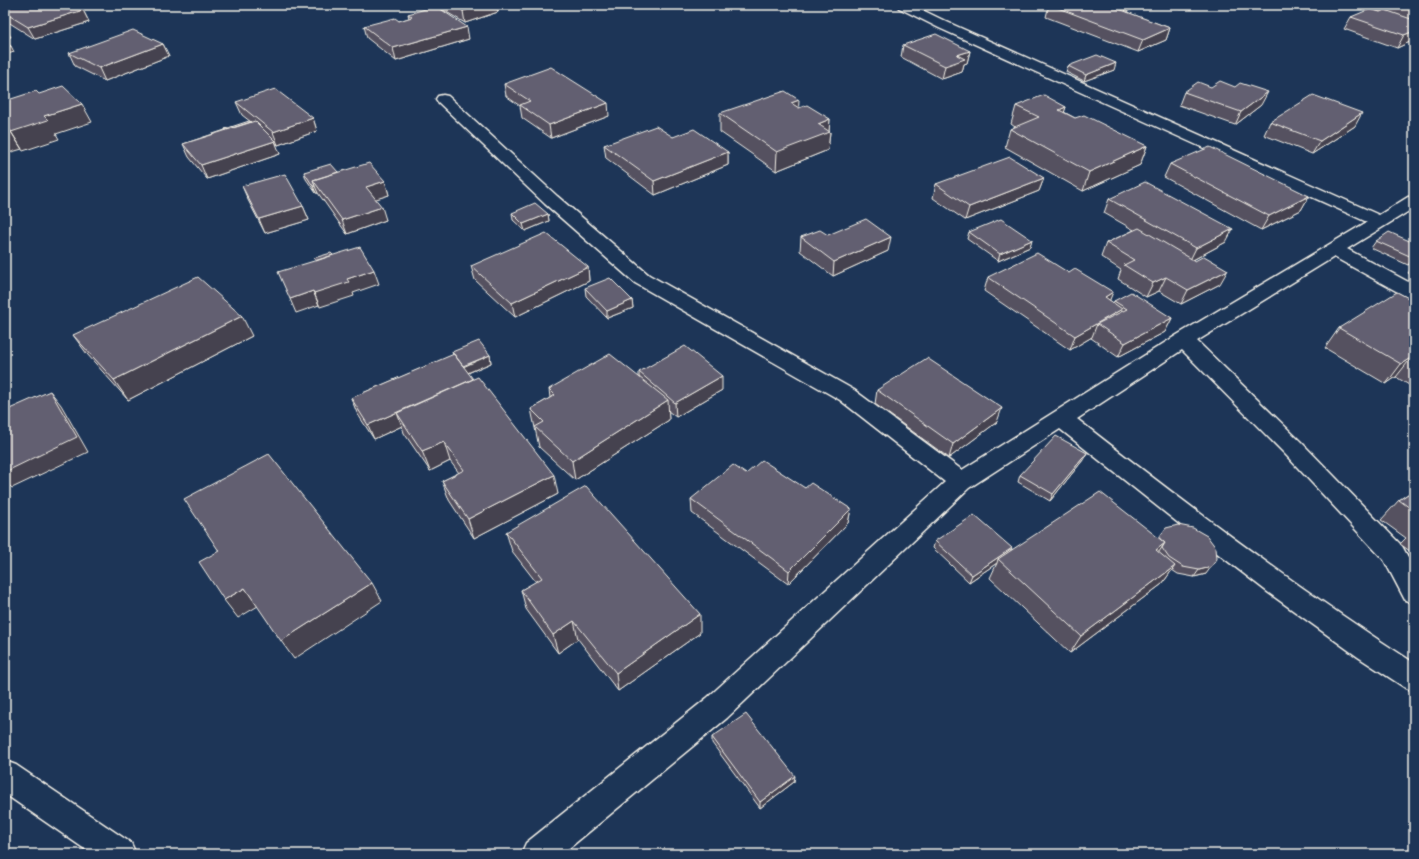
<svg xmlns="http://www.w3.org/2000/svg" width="1419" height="859" font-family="Dekko,sans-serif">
<rect width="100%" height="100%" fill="#1d3557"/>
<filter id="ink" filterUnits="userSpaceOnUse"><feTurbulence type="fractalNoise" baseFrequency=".025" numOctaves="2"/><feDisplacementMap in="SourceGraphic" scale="8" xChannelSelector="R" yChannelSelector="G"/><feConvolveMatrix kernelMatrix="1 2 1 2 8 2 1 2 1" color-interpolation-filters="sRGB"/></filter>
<g filter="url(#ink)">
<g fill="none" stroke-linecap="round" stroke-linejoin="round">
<!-- minor casing -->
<g stroke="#f4f1e8" stroke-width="3">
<path id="minor" d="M897,5h15l35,17 432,193 29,-18 6,-1v12l-67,41 67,36v14l-7,-2 -73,-40 -137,84 104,101 101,104 12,22v35l-9,-3 -21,-40 -99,-106 -103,-104 -105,69c109,85 220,169 337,244v28l-10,-4 -46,-30 -89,-64 -87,-67 -122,-97 -91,59 -242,230 -165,136h-41l5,-11 181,-145 238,-216 -105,-82 -205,-117 -90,-79 -107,-102 -2,-3 2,-3 5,-1 5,1 109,100 92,79 205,115 108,80 215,-135 190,-113 -428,-194 -40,-20z
M1178,5h15l-2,3h-11z
M5,761l11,4 115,78 5,11h-44l-87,-60z"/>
</g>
<!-- minor -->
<use href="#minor" fill="#1d3557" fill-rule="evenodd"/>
</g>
<!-- wall -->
<path fill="#545161" stroke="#f4f1e8" d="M5,5l78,5 6,12 -54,17 -30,-19z
M438,5h60v1h-1l1,6 -33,11 -27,-16z
M1049,5h91l-14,7 44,16 -4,12 -28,12 -92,-35z
M1359,5h55v35l-17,8 -53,-19 7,-12 30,-5z
M408,14l61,25 -73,22 -29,-23 -3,-12 35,-5 10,-3z
M163,44l6,12 -64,25 -30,-15 -6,-13z
M903,45l67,6 -3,12 -3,1 -2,8 -20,7 -41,-22z
M1068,66l46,4 -30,11 -18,-9z
M504,84l105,32 -58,22 -29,-20 -2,-12 -14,-10z
M1184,92l77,13 -26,20 -56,-20z
M236,102l77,16 4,13 -39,14 -3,-2 5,11 -73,25 -18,-22 -6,-13 42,-14v-1l26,-7 -9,-7z
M1016,106l50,1 -2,5 11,6 72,28 -7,19 -57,26 -78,-44 5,-18 5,-2 -4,-3z
M799,107l31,12 -1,12 1,1 -2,18 -52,21 -56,-39v-19z
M1270,122l85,4 -43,28 -48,-19z
M673,137l55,15v13l-73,30 -49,-37 -2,-13z
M1170,164l139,32 -8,14 -40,20 -97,-53z
M304,172h34l47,9 4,14 -14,4 11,21 -39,14 -29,-41h-2l-10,-14z
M1044,178l-5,13 -74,29 -32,-22 3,-14z
M242,186l61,20 6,14 -44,13 -17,-33z
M1109,199l117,43 -33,18 27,24 -39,20 -22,-13 -13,6 -28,-18 3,-9 -20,-13 5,-14 28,-13 -30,-17z
M512,213l36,1 1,7 -24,10 -12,-11z
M969,232l63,8 -2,7 -32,14 -31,-22z
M828,235l60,16 -55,25 -33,-25 1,-14z
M1376,241l38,2v18l-6,4 -37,-17z
M1414,265v10l-6,-2z
M471,266l117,1 1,14 -74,36 -40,-37z
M1069,273l44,19 -4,8 4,3 1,-2 58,17 -7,14 -47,25 -27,-19 1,-1 -22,13 -86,-59 4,-14z
M585,288l47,12 1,8 -26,10 -21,-22z
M1414,301v87l-18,-11 -10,7 -61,-36 14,-20z
M73,335l179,1 -124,64 -41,-46z
M452,352l38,3 1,8 -23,10 90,121 -84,44 -25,-38 -7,-19 17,-8 -9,-12 -20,10 -26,-38 -2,-7 -28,13 -17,-26 -6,-15 102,-43z
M639,372l83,18 -46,27 -8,-6 1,9 -94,60 -36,-33 -8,-38 19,-11 -1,-9 90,-12z
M877,390l120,32 -48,36 -74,-54z
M1083,460l-33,41 -32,-19 2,-7z
M746,474l59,14 46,21 -3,14 -60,61 -96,-71 -1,-14z
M1414,490v64l-14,-10 6,-6 -25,-18 18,-20z
M506,532l194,101 -82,58 -40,-52 -20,14 -32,-44 -5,-19 15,-8 -24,-31z
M1160,536l46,38 -12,3 -16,-3 -6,-4 -10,14 -92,69 -80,-75 7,-15 -28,19 -36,-34 2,-7 75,11 148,-14z
M712,737l82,45 -34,26 -48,-65z"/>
<!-- shaded-wall -->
<path fill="#45424f" stroke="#f4f1e8" d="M482,5h16v1h-1l1,6 -33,11 -2,-12z
M1127,5h13l-15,7z
M83,10l6,12 -54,17 -7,-12z
M467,27l2,12 -73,22 -3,-13z
M1170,28l-4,12 -28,12 5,-12z
M5,31h2l4,6 -6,1z
M1414,31v9l-17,8 7,-13z
M163,44l6,12 -64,25 -6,-13z
M11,46l3,6 -9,3v-8z
M970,51l-3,12 -3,1 -2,8 -20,7 3,-13 12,-11z
M1116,63l-2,7 -30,11 2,-6z
M1268,92l-7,13 -26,20 6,-13z
M799,100l-1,18 -7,-15z
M608,103l1,13 -58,22 -2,-13z
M82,104l10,18 -36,12 3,5 -36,12 -12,-19 33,-16z
M1066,107l-6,18 -1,-15z
M1362,113l-7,13 -43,28 8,-13z
M313,118l4,13 -39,14 -5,-13z
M830,119l-1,13h1l-2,18 -52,21 1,-19 41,-28z
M10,130l12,19 -17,5v-22z
M275,141l5,13 -73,25 -6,-14z
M1147,146l-7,19 -57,26 6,-19z
M728,152v13l-73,30 -1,-14z
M1044,178l-5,13 -74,29 4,-13z
M385,181l4,14 -19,6 -4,-14z
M313,186h2l3,7h-2z
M1309,196l-8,14 -40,20 8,-14z
M303,206l6,14 -44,13 -6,-14z
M382,207l4,13 -39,14 -5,-14z
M548,214l1,7 -24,10 -2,-7z
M1233,229l-7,13 -37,20 7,-14z
M891,237l-3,14 -55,25 1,-14z
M1032,240l-2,7 -32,14 2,-7z
M1414,258v3l-6,4z
M588,267l1,14 -74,36 -3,-14z
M374,270l5,14 -26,9 1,3 -34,11 -6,-14 33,-14z
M1228,270l-8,14 -39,20 7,-14z
M1166,277l-7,14 -13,6 7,-14z
M313,291l6,14 -23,8 -6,-14z
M1113,292l-6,15 -2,-10z
M632,300l1,8 -26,10v-7z
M1122,309l-6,14 -19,1 -5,13 -22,13 5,-14z
M242,316l10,20 -124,64 -14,-20z
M1172,318l-7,14 -47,25 7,-14z
M490,355l1,8 -26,11 -2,-7z
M1412,357l-16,20 -10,7 15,-20z
M722,376v14l-46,27 -1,-14z
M473,379l4,14 -80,20 5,13 -28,13 -6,-14z
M50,391l11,14 27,47 -76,36 -7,-7v-9z
M668,400l1,20 -94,60 -3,-19z
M1002,408l-5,14 -48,36 4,-14z
M444,442l6,19 -20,10 -8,-20z
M1087,453l-4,7 -33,41 3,-7z
M554,475l4,19 -84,44 -6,-19z
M851,509l-3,14 -60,61 1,-13z
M1165,543l-13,19 4,-12z
M1012,548l-3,7 -11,4 -1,4 -28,19 3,-7z
M1175,566l-13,18 -92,69 11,-17z
M1211,567l-5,7 -12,3 5,-7z
M372,583l10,18 -88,58 -13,-18z
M245,588l13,18 -20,12 -14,-18z
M700,614v19l-82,58 -2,-18z
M574,621l4,18 -20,14 -5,-18z
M795,776l-1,6 -34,26v-6z"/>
<!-- building -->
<path fill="#625e71" stroke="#f4f1e8" d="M5,5h69l9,5 -55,17 -23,-14z
M452,5h30l-19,6z
M1050,5h58l62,23 -27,12z
M1401,5h13v4z
M436,6l31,21 -74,21 -29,-22 31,-8 4,3 13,-4 -4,-3z
M1370,9l10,3 5,-2 29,10v11l-10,4 -53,-18z
M133,30l30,14 -64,24 -30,-15z
M936,34l34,17 -13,4 8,4 -20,7 -42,-21z
M5,41l6,5 -6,1z
M1097,55l19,8 -30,12 -18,-9z
M551,67l57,36 -59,22 -29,-20 10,-4 -26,-17z
M1220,81l15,6 5,-4 28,9 -27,20 -57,-20 14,-10 13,5z
M63,86l19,18 -38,12 4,4 -37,12 -1,-2 -5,2v-31l31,-10 3,3z
M275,89l38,29 -40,14 -37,-30z
M785,91l14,9 -8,3 8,5 8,-3 23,14 -12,5 12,8 -53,20 -57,-39z
M1044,95l22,12 -7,3 16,8 9,-3 63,31 -58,26 -79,-43 29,-12 -23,-11z
M1313,95l49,18 -42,28 -50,-19z
M249,121l2,1 -25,8 -1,-1z
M255,121l20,20 -74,24 -18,-21z
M656,126l17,11 21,-8 34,23 -74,29 -50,-36z
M1210,147l99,49 -40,20 -99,-52z
M1010,157l34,21 -75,29 -33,-23z
M369,163l16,18 -19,6 16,20 -40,13 -29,-40z
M331,164l7,8 -25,8 2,6h-2l-9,-14z
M285,174l18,32 -44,13 -17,-33z
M1145,182l88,47 -37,19 -87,-49z
M535,203l13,11 -25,10 -11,-11z
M866,219l25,18 -57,25 -33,-25 19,-7 8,5z
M1001,219l31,21 -32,14 -31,-22z
M1139,228l56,33 9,-5 24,14 -40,20 -22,-13 -13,6 -29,-18 10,-5 -28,-17z
M1389,232l25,11v15l-38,-17z
M546,233l42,34 -76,36 -41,-37z
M360,247l14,23 -27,9 2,3 -35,11 -1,-2 -23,8 -12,-27z
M331,253l2,2 -17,6 -2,-3z
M1037,253l32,20 6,-4 38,23 -8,5 17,12 -47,27 -87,-59z
M198,277l44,39 -128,64 -41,-45z
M610,278l22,22 -25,11 -22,-23z
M1131,292l41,26 -47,25 -28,-19 30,-15 -13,-8z
M1397,292l17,9v58l-2,-2 -11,7 -62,-36z
M479,341l11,14 -27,11 -11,-14z
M685,346l37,30 -47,27 -36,-31z
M454,354l19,25 -105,46 -17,-27z
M610,354l58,46 -96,61 -37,-34 9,-5 -13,-13 24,-14 -6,-6z
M927,358l75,50 -49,36 -76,-54z
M478,377l76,98 -86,44 -26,-38 22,-11 -20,-28 -22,9 -25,-38z
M50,391l27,46 -72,35v-61z
M1056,436l31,17 -34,41 -33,-19z
M269,454l103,129 -91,58 -36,-53 -21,12 -25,-38 20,-11 -35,-52z
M762,460l43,28 6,-5 40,26 -62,62 -98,-72 42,-34 13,9z
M586,486l114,128 -84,59 -42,-52 -21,14 -32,-45 21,-12 -36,-46z
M1414,490v21l-15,-11z
M1100,492l65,51 -9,7 19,16 -94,70 -83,-77z
M974,515l38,33 -40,27 -37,-34z
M1178,525l15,3 14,8 9,12 1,11 -6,8 -12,3 -16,-3 -14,-9 -7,-10 3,-5 -5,-4v-3l6,-8z
M746,714l49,62 -35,26 -48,-65z"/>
</g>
<!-- margin -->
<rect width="1419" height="859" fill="none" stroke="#1d3557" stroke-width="20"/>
<rect x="10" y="10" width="1399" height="839" fill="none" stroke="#f4f1e8" stroke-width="1.5" filter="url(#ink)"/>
</svg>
